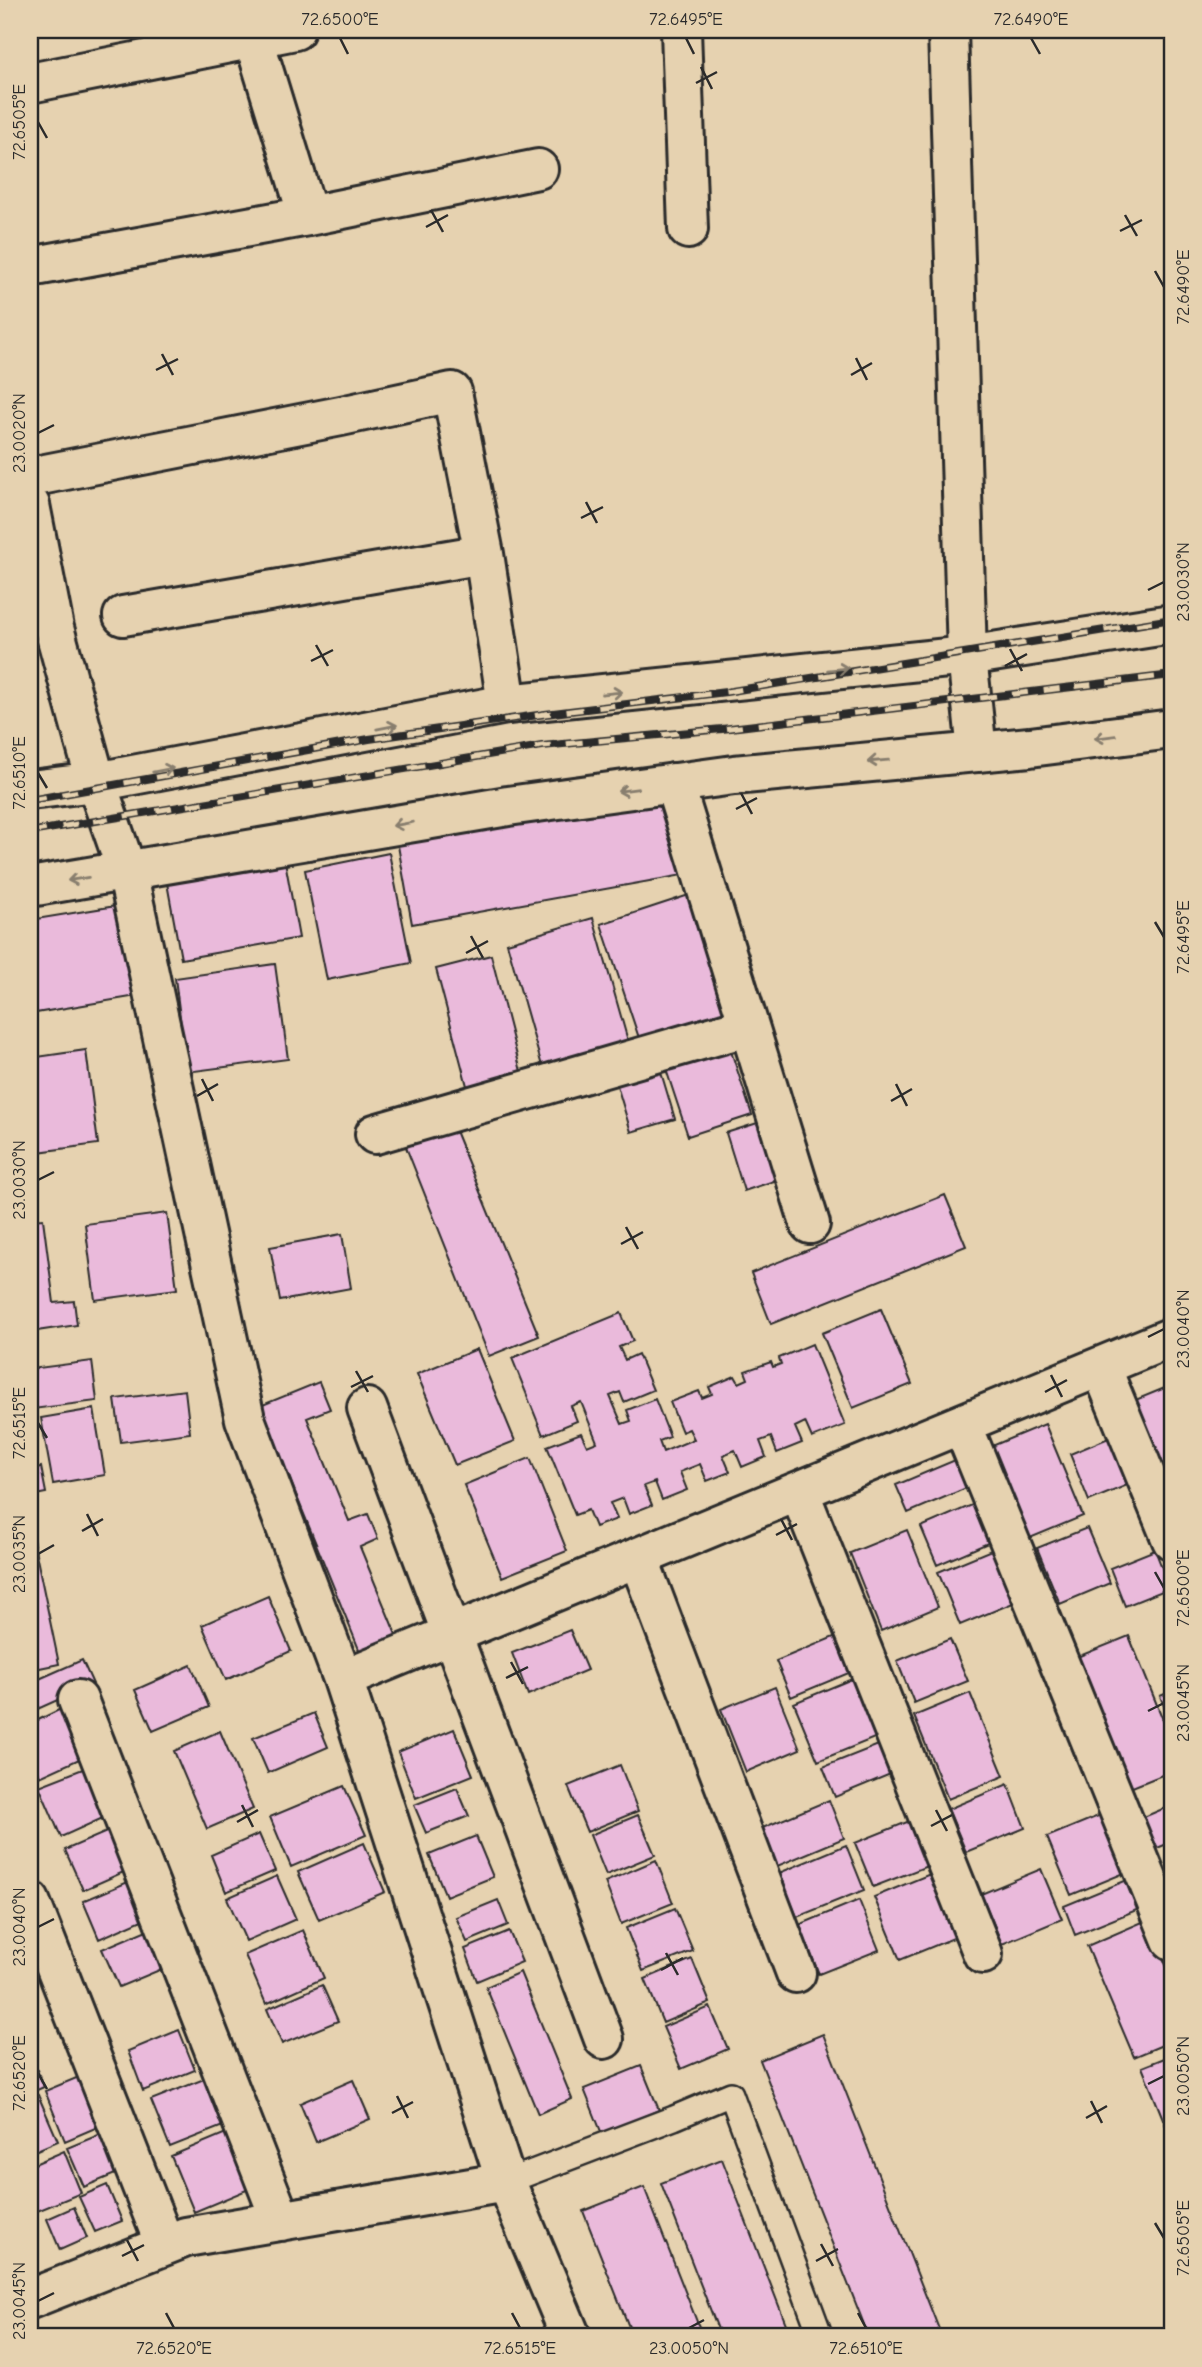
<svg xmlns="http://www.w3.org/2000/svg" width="1202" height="2367" font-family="'Comic Neue',sans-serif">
<rect width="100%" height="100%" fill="#e6d2b0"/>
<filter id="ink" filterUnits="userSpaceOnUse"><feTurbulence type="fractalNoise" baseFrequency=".0143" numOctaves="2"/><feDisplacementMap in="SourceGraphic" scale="14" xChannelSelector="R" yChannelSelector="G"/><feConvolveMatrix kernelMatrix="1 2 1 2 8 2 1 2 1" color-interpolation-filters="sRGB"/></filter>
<g filter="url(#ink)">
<!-- building -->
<path fill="#eabadb" stroke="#2b2b2b" stroke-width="2" d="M668,791l15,84 -271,49 -15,-84z
M389,853l22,110 -84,17 -22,-110z
M285,861l14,77 -118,21 -14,-76z
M698,892l37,116 -95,33 -39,-117z
M122,905l15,91 -107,18v-94z
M593,918l35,123 -86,25 -35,-123z
M491,955l33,128 -54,14 -34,-128z
M275,964l13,95 -101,13 -12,-94z
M727,1039l25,76 -64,21 -25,-76z
M86,1050l12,94 -68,9v-95z
M657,1059l18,60 -44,13 -18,-60z
M767,1120l19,57 -42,14 -18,-58z
M453,1126l86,210 -50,20 -87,-219z
M945,1195l21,51 -195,78 -20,-51z
M167,1213l10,76 -82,11 -10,-76z
M43,1219l11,84 20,-2 3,24 -47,7v-112z
M342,1234l9,54 -71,13 -10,-54z
M881,1309l31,75 -59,24 -31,-75z
M621,1313l12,28 -14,6 6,13 13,-6 15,36 -29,12 -4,-10 -10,4 12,28 9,-3 -4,-11 28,-11 15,38 -11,4 4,11 31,-13 -5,-10 -7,3 -12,-30 29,-11 3,7 10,-4 -3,-7 26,-11 4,7 9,-4 -3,-8 26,-9 2,5 8,-3 -2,-6 33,-14 33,81 -33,13 -7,-16 -10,5 7,16 -25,10 -6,-16 -11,4 6,16 -24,10 -7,-17 -12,5 7,17 -23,9 -7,-17 -20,8 7,18 -25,10 -7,-18 -11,4 8,19 -23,9 -6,-16 -13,5 7,16 -22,8 -7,-17 -13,5 -28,-69 34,-13 6,13 10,-4 -16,-40 -10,4 6,15 -34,14 -31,-77z
M477,1349l38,92 -60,24 -38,-91z
M92,1361l5,40 -64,8 -3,-40z
M319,1382l11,27 -23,9 42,103 19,-7 10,25 -18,8 37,90 -37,15 -100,-246z
M1172,1385v113l-39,-97z
M185,1390l5,43 -69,9 -6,-43z
M94,1409l11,66 -52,9 -12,-66z
M1045,1424l38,92 -65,27 -38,-92z
M1111,1437l19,47 -41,17 -19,-47z
M530,1458l37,93 -65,26 -38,-92z
M960,1458l11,28 -63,27 -12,-28z
M41,1467l5,26 -16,3v-27z
M979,1502l16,38 -58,25 -16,-38z
M30,1525l29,139 -29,6z
M1087,1528l23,55 -50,21 -23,-56z
M907,1530l31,77 -57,24 -31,-78z
M996,1548l22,53 -58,24 -22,-53z
M1155,1550l15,38 -45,18 -15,-38z
M268,1596l23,55 -65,29 -24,-55z
M570,1630l17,40 -59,25 -16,-42z
M841,1634l15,36 -65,27 -15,-36z
M1129,1636l43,106v29l-47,19 -53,-131z
M950,1639l18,42 -54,22 -17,-42z
M82,1660l11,24 -62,28 -1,-29z
M191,1665l18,42 -56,24 -18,-41z
M859,1676l23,59 -64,26 -24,-58z
M775,1687l25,62 -54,23 -25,-63z
M1172,1691v35l-12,-30z
M970,1693l34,83 -56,23 -34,-83z
M67,1706l19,50 -46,21 -10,-28v-25z
M314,1713l14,34 -60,26 -15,-35z
M454,1729l19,46 -57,23 -18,-46z
M220,1731l33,78 -46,20 -33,-78z
M881,1744l12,29 -58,24 -12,-30z
M93,1765l21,48 -53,24 -22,-51z
M620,1765l18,46 -51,21 -19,-46z
M1008,1784l17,44 -59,24 -18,-43z
M344,1786l22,49 -75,32 -21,-50z
M457,1788l12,28 -43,17 -12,-28z
M829,1800l15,38 -69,29 -15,-38z
M1172,1805v37l-27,11 -13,-31z
M1103,1814l24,58 -56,23 -24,-58z
M638,1815l17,40 -49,20 -16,-40z
M912,1820l18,45 -57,22 -18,-44z
M118,1827l17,40 -52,23 -18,-40z
M259,1834l16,37 -49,21 -15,-37z
M476,1836l17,41 -47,19 -17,-41z
M364,1843l21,49 -66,28 -21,-48z
M846,1845l18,45 -67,27 -18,-44z
M656,1860l17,43 -52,21 -16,-42z
M1041,1869l21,50 -60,25 -21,-50z
M935,1872l26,63 -61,25 -26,-63z
M277,1876l19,43 -50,22 -19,-43z
M1132,1878l12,29 -69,28 -11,-29z
M135,1879l16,37 -52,23 -16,-38z
M498,1900l10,25 -41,17 -11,-25z
M859,1900l20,50 -60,24 -20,-49z
M675,1908l18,43 -50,20 -17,-43z
M1147,1920l25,59v62l-38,16 -47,-111z
M156,1926l18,38 -55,23 -17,-38z
M303,1930l21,48 -58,26 -21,-49z
M509,1931l13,31 -45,19 -12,-32z
M692,1959l18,44 -47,20 -18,-44z
M520,1972l52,127 -34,15 -52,-127z
M322,1985l16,36 -56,23 -15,-35z
M710,2007l18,42 -47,20 -18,-42z
M179,2030l16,40 -52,21 -15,-40z
M823,2034l119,303h-73l-109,-277z
M30,2053l14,34 -14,6z
M1172,2055v86l-30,-74z
M641,2066l18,44 -57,24 -18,-45z
M86,2074l21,49 -42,18 -20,-50z
M204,2079l19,47 -53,21 -19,-47z
M353,2080l17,39 -54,23 -16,-39z
M38,2095l20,46 -28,12v-55z
M108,2131l17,39 -41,17 -17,-39z
M226,2133l23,56 -55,23 -23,-56z
M64,2151l17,42 -46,19 -5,-12v-34z
M722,2159l69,178h-70l-60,-154z
M107,2185l15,36 -27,11 -16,-35z
M644,2187l59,150h-70l-50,-126z
M74,2207l13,31 -27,12 -13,-31z"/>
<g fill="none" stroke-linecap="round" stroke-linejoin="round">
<!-- service casing -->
<g stroke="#2b2b2b" stroke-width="28">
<path id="service" d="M506,2182l168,-64 57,-24 90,243"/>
</g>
<!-- minor casing -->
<g stroke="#2b2b2b" stroke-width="44">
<path id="minor" d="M251,30l57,186
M681,30l7,199
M30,83l265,-53
M30,267l278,-51 230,-47
M30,477l311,-61 111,-24 32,162 23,150
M30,505l24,123 42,154 31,89 118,548 98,260 163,503 65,155
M123,616l361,-62
M674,783l136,441
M375,1134l374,-108
M1101,1367l71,173
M367,1408l237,631
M962,1424l210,516
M799,1491l184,463
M638,1557l158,416
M343,1679l829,-342
M78,1700l203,521
M30,1901l135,344
M30,2299l156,-62 320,-55"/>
</g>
<!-- tertiary casing -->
<g stroke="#2b2b2b" stroke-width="44">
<path id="tertiary" d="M948,30l19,626 10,96"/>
</g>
<!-- secondary casing -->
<g stroke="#2b2b2b" stroke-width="44">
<path id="secondary" d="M30,790l66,-8 411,-78 460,-48 205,-32
M30,887l478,-81 226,-31 296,-28 142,-18"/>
</g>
<!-- service -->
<use href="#service" stroke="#e6d2b0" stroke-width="23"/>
<!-- minor -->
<use href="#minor" stroke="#e6d2b0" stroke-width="38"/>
<!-- tertiary -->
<use href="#tertiary" stroke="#e6d2b0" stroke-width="38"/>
<!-- secondary -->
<use href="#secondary" stroke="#e6d2b0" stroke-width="38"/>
<!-- rail casing -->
<g stroke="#2b2b2b" stroke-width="8">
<path id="rail" d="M30,800l339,-61 176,-25 181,-22 446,-73
M30,832l512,-86 180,-17 450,-54"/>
</g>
<!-- rail -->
<use href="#rail" stroke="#e6d2b0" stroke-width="5" stroke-dasharray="16" stroke-linecap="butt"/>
</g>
<!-- one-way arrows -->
<defs><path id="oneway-shaft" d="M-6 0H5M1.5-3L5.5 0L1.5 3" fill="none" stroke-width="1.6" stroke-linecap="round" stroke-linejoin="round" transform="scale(1.75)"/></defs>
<g stroke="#887e6e">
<use href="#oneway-shaft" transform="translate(838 669) rotate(-6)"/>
<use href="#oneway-shaft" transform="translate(612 693) rotate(-6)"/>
<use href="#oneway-shaft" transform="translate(387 727) rotate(-11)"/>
<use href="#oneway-shaft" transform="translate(1105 737) rotate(173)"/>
<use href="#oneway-shaft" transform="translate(878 761) rotate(175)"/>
<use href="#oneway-shaft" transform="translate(163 770) rotate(-11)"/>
<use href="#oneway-shaft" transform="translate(628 790) rotate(172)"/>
<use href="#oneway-shaft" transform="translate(403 824) rotate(170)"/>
<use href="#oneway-shaft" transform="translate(78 879) rotate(171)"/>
</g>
</g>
<!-- ticks -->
<path fill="none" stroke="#2b2b2b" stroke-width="2.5" d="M340,38l8,16M686,38l8,16M1031,38l9,16M701,67l11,22M696,83l21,-11M38,122l9,16M431,210l12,22M1125,215l12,21M426,227l22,-12M1120,231l22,-11M1155,271l9,16M162,354l11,21M856,358l11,22M156,370l22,-11M851,375l21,-12M38,433l16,-8M586,502l11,21M581,518l22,-11M1148,590l16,-8M316,645l12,21M1010,649l12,22M311,661l22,-11M1005,666l22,-12M38,773l9,15M741,793l11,21M736,809l21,-11M1155,922l9,15M471,936l12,22M466,953l22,-12M202,1079l11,22M896,1084l11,22M197,1096l21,-12M891,1101l21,-12M38,1180l16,-8M626,1227l12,22M621,1244l22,-12M1148,1337l16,-8M356,1371l12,21M1051,1375l11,22M351,1387l22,-11M1045,1392l22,-12M38,1423l9,15M87,1514l11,22M781,1519l11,21M82,1531l21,-12M776,1535l21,-11M38,1554l16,-9M1155,1572l9,16M511,1662l12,22M506,1678l22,-11M1148,1711l16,-8M242,1805l11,22M936,1810l11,21M237,1822l21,-12M931,1826l21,-11M38,1927l16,-8M666,1953l12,22M661,1970l22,-12M38,2073l9,16M1148,2084l16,-8M397,2096l11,22M1091,2101l11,22M392,2113l21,-11M1086,2118l21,-12M1155,2223l9,15M127,2240l11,21M821,2244l12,22M122,2256l22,-11M816,2261l22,-12M38,2301l16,-8M166,2313l8,15M512,2313l8,15M858,2313l8,15M689,2328l15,-8"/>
<!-- margin -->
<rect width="1202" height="2367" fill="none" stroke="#e6d2b0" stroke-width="77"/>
<rect x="38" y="38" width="1126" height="2290" fill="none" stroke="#2b2b2b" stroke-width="2.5"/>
<g font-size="18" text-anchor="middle" fill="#2b2b2b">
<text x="340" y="25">72.6500°E</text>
<text x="686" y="25">72.6495°E</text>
<text x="1031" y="25">72.6490°E</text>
<text transform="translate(19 122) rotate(-90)" y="6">72.6505°E</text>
<text transform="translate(1183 287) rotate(-90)" y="6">72.6490°E</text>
<text transform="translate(19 433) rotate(-90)" y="6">23.0020°N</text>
<text transform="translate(1183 582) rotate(-90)" y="6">23.0030°N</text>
<text transform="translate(19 773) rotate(-90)" y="6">72.6510°E</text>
<text transform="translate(1183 937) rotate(-90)" y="6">72.6495°E</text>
<text transform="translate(19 1180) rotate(-90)" y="6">23.0030°N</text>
<text transform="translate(1183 1329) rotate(-90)" y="6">23.0040°N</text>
<text transform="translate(19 1423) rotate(-90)" y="6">72.6515°E</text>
<text transform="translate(19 1554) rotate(-90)" y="6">23.0035°N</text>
<text transform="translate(1183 1588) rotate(-90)" y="6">72.6500°E</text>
<text transform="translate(1183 1703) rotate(-90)" y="6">23.0045°N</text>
<text transform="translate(19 1927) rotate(-90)" y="6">23.0040°N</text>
<text transform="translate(19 2073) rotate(-90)" y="6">72.6520°E</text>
<text transform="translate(1183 2076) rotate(-90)" y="6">23.0050°N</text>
<text transform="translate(1183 2238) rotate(-90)" y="6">72.6505°E</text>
<text transform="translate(19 2301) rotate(-90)" y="6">23.0045°N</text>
<text x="174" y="2354">72.6520°E</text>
<text x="520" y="2354">72.6515°E</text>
<text x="689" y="2354">23.0050°N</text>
<text x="866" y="2354">72.6510°E</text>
</g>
</svg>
